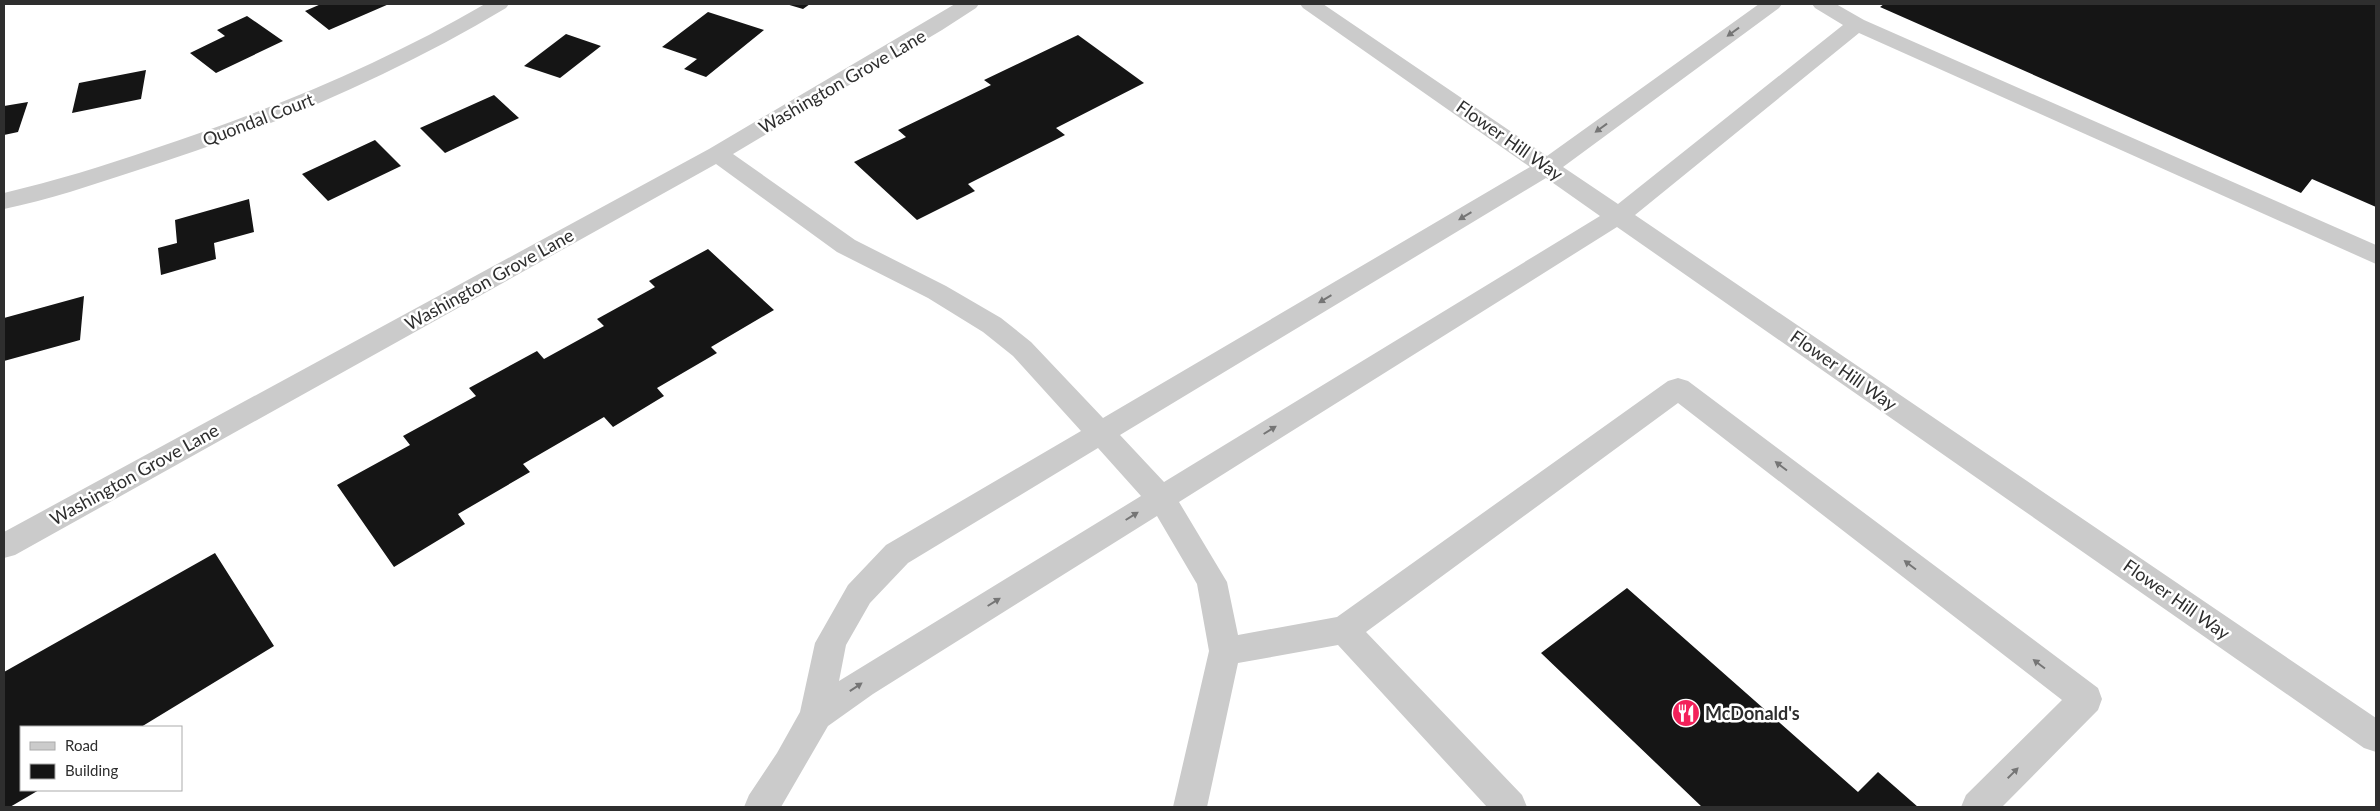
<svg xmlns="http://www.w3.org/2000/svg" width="2380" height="811" font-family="Lato,sans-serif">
<rect width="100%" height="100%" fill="#fff"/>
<!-- building -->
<path fill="#151515" d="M321,4h68l-60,26 -24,-19z
M786,4h24l-7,5z
M1884,4h492v203l-64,-28 -11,14 -421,-186z
M708,12l56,18 -58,47 -22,-8 13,-10 -35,-12z
M247,16l36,25 -67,32 -26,-20 35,-17 -8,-6z
M566,34l35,12 -41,32 -36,-12z
M1078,35l66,48 -88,45 9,7 -97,49 7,7 -58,29 -63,-58 52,-25 -8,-7 93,-45 -7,-5z
M146,70l-5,29 -69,14 7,-30z
M494,95l25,23 -74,35 -25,-25z
M28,102l-10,30 -14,3v-29z
M375,140l26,26 -73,35 -26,-27z
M249,199l5,33 -40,11 2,16 -55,16 -3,-27 19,-5 -2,-23z
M708,249l66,61 -63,37 6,6 -60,35 7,8 -51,31 -9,-10 -81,47 7,8 -72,42 7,10 -71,43 -57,-82 73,-40 -7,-9 73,-40 -7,-8 68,-37 7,8 60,-33 -7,-7 58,-32 -6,-6z
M84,296l-4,44 -76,21v-43z
M215,553l59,93 -133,81h-120v63h18l-29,17h-6v-135z
M1627,588l231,204 20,-20 40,35h-216l-161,-154z"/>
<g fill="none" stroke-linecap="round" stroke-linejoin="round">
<!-- minor -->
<path fill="#cbcbcb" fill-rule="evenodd" d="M485,4h24l-3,4c-117,70 -241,122 -371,163 -43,14 -87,29 -131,38v-16c50,-12 100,-27 149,-44 115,-38 227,-84 332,-145z
M955,4h24l-3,4 -34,22 -209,124 122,86 91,46 55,32 30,24 72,76 427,-251 -227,-159 -3,-4h23l224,152 212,-152h23l-3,4 -216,159 55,37 225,-179 -28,-17 -3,-4h24l28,16 512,225v19l-517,-231 -224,182 741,503v34l-12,-4 -747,-521 -438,275 48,80 11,53 99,-18 331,-236 10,-3 10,3 410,307 4,11 -4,11 -96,97h-41l5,-12 96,-95 -384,-297 -312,229 156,163 5,12h-40l-149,-162 -100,18 -31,144h-34l36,-156 -12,-67 -40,-68 -284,178 -45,32 -47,81h-37l5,-12 28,-42 23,-41 15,-69 33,-58 38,-40 195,-114 -68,-75 -30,-24 -55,-34 -91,-46 -121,-88 -701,391 -11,3v-26l705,-383zM1546,178l54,38 -436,266 -44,-47zM1098,448l43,48 -302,185 7,-36 24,-42 38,-40z"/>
</g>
<!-- one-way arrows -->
<defs><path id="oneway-solid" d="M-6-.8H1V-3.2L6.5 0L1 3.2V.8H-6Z" transform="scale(1.25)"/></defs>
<g fill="#757575">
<use href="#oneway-solid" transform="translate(1733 32) rotate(144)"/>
<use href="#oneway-solid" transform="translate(1601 128) rotate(144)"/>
<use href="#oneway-solid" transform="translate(1465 216) rotate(149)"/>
<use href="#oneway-solid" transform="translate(1325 299) rotate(149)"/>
<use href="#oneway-solid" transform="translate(1270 430) rotate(-32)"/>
<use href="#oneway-solid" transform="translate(1781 466) rotate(-143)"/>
<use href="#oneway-solid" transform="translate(1132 516) rotate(-32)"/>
<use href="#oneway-solid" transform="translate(1910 565) rotate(-143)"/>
<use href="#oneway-solid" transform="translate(994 602) rotate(-32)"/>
<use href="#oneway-solid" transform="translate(2039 664) rotate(-143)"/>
<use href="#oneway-solid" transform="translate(856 687) rotate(-34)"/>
<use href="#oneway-solid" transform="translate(2013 773) rotate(-45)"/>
</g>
<!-- icons -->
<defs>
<g id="restaurant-disc" transform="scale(1.4375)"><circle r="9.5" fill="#f3215a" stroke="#fff"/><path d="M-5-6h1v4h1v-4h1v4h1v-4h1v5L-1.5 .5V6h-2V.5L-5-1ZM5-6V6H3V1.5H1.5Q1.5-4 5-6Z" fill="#fff"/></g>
</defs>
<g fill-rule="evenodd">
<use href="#restaurant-disc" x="1686" y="713"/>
</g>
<g text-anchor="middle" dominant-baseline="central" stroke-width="5" stroke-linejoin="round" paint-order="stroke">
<!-- street labels -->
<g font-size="18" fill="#2e2e2e" stroke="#fff">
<text transform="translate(842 81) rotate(-30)">Washington Grove Lane</text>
<text transform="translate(258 119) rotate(-21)">Quondal Court</text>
<text transform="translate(1510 140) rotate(35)">Flower Hill Way</text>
<text transform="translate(489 279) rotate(-29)">Washington Grove Lane</text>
<text transform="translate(1844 370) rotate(35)">Flower Hill Way</text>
<text transform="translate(134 474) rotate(-29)">Washington Grove Lane</text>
<text transform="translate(2177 599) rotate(35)">Flower Hill Way</text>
</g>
<!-- poi labels -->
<g font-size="18" font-weight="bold" fill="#2e2e2e" stroke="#fff" text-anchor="start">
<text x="1705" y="713">McDonald's</text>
</g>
</g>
<!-- border -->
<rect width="2380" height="811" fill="none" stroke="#2e2e2e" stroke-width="10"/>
<!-- legend -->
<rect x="20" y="726" width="162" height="65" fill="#ffffff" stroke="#ababab"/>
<rect x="30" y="742" width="25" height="8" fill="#cbcbcb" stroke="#ababab"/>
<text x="65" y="751" font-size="15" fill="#2e2e2e">Road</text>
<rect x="30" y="764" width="25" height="15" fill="#151515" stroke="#ababab"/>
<text x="65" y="776" font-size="15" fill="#2e2e2e">Building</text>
</svg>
